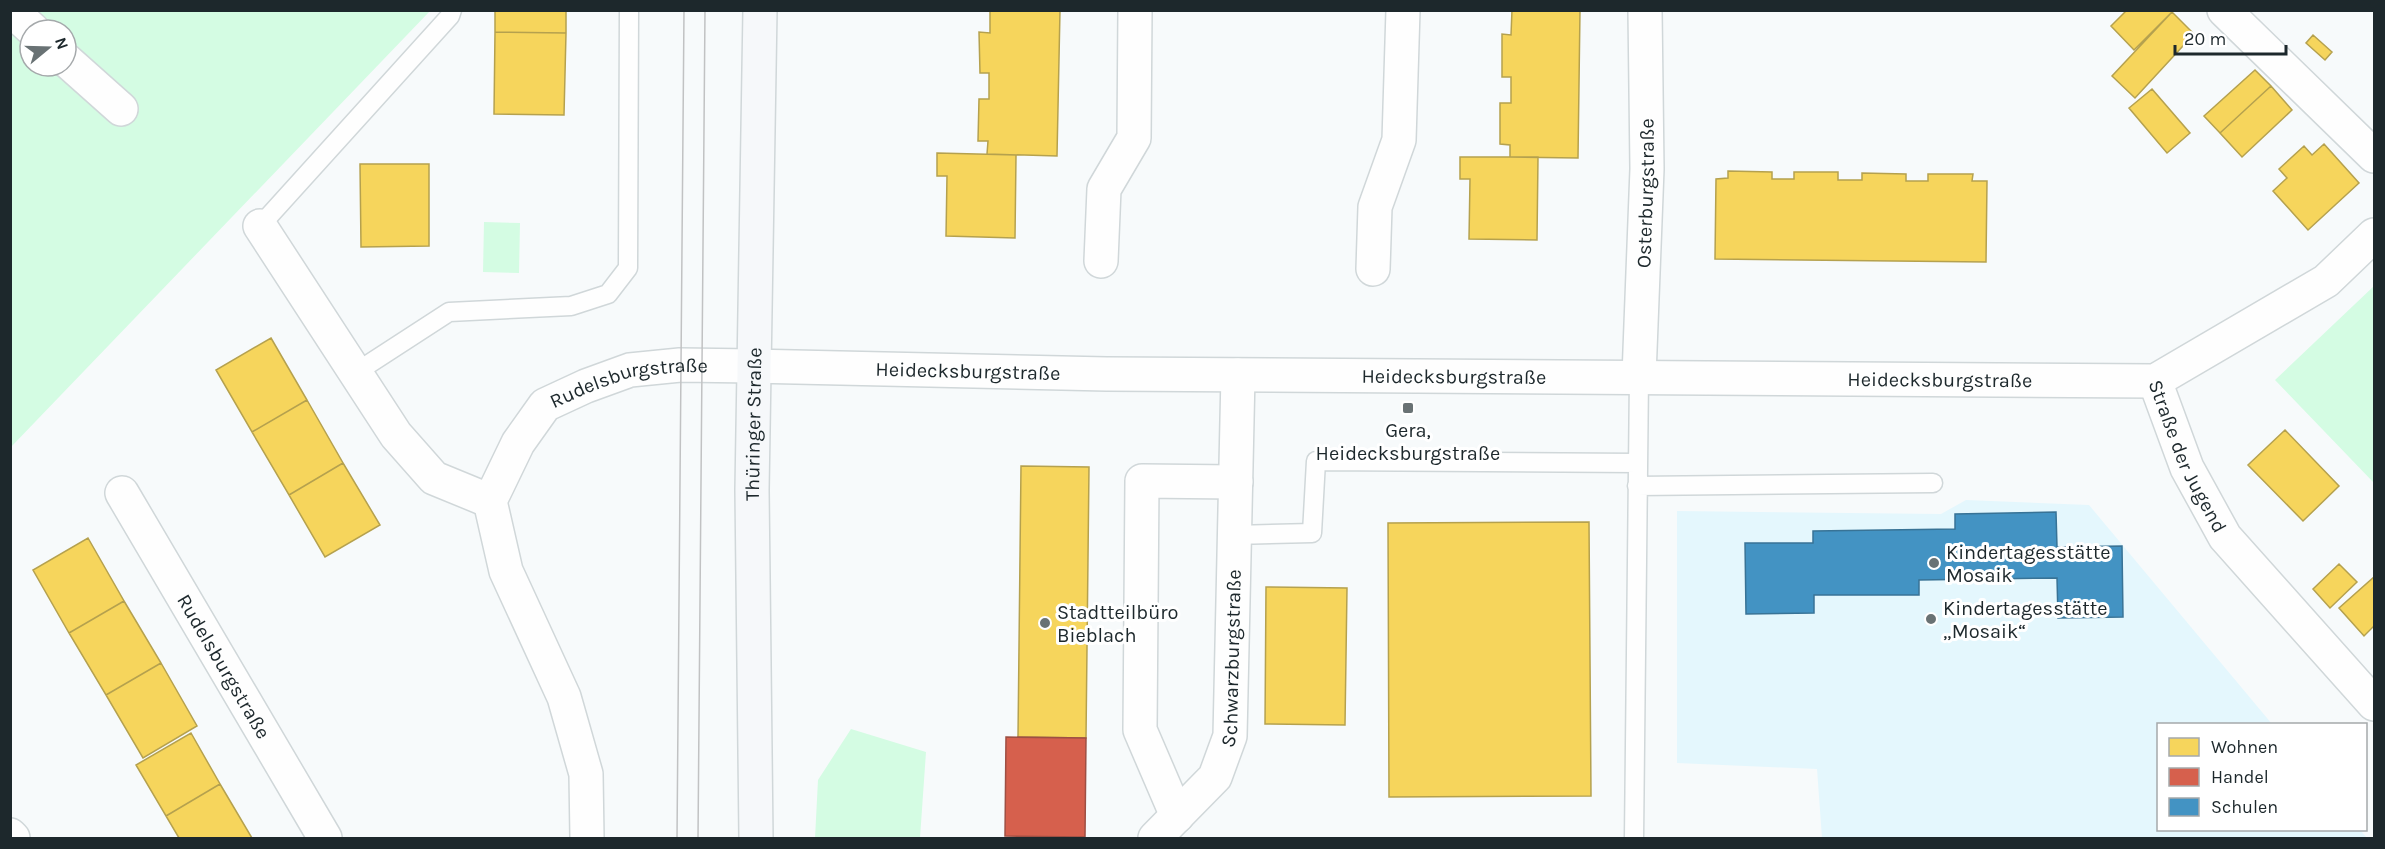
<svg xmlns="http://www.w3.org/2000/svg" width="2385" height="849" font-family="Karla,sans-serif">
<rect width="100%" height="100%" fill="#f7fafb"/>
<!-- built -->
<path fill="#e4f7fd" d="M1966,500l123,5 183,219h-114v106h202l7,8h-545l-5,-69 -140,-6v-252l264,3z"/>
<!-- green -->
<path fill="#d4fce3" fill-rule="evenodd" d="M11,11h419l-419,436zM30,30h36v36h-36z
M484,222l36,1 -1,50 -36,-1z
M2374,286v197l-99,-103z
M851,729l75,23 -6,86h-105l3,-58z"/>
<!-- homes -->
<path fill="#f6d55c" stroke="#b5a14e" stroke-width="1.5" d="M495,10h71v23l-71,-1z
M990,10h70l-3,146 -70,-2 1,-13h-10l1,-42h10v-26h-9l-1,-41 11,1z
M1512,10h68l-2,148 -68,-1v-12l-10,-1v-41h11v-26h-9v-43l9,1z
M2127,10h44l1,2 -38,38 -23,-24z
M2172,12l22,22 -59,64 -23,-22z
M495,32l71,1 -2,82 -70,-1z
M2313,35l19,17 -7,8 -19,-17z
M2255,70l16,16 -51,47 -16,-17z
M2271,86l21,24 -50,47 -22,-24z
M2152,89l38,44 -23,20 -38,-45z
M2324,144l35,39 -51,47 -35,-39 14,-13 -8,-9 25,-23 8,9z
M937,153l79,2 -1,83 -69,-2 1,-60h-10z
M1460,157h78l-1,83 -68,-1 1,-60h-10z
M360,164h69v82l-68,1z
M1728,171l44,1v7h22v-7h44v8h24v-7l44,1v7h22v-7h45l-1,7h15l-1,81 -271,-3 1,-80 12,-1z
M271,338l36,62 -55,32 -36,-62z
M307,400l36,63 -54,32 -37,-63z
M2285,430l54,56 -36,35 -55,-56z
M343,463l37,62 -55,32 -36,-62z
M1021,466l68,1 -3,271 -68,-1z
M1589,522l2,274 -202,1 -1,-274z
M88,538l36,63 -55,32 -36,-63z
M2339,564l18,18 -27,26 -17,-19z
M2374,577v49l-10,10 -25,-28z
M1266,587l81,1 -2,137 -80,-1z
M124,601l37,62 -55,32 -37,-62z
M161,663l36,63 -54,32 -37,-63z
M191,733l29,51 -54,32 -30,-51z
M220,784l32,54h-73l-13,-22z"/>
<!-- shops -->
<path fill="#d6604d" stroke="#9e4f43" stroke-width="1.5" d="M1006,737l80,1 -1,99 -80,-1z"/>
<!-- schools -->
<path fill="#4393c3" stroke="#387396" stroke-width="1.5" d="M2056,512l1,35 65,-1 1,71 -65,1 -1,-40 -138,2v15h-105v18l-68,1 -1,-71h68v-12l142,-2v-15z"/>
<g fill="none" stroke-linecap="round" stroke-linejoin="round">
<!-- service casing -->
<g stroke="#d0d7d9" stroke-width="21">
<path id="service" d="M260,226l190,-210 2,-6
M355,373l94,-61 122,-6 37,-12 20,-26 1,-258
M1637,486l296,-3
M1234,535l78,-2 4,-72 322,2
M1634,838l5,-462"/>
</g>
<!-- minor casing -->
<g stroke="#d0d7d9" stroke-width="36">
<g id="minor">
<path d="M11,10l22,20"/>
<path d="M2224,10l150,146"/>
<path d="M66,60l55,49"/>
<path d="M260,226l136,209 38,43 56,23"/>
<path d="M1101,261l3,-72 30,-51 1,-128"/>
<path d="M1373,269l2,-62 24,-67 4,-130"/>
<path id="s1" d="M1639,376l8,-207 -2,-159"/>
<path id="s2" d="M2155,381l32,87 38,69 149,167"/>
<path id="s3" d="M122,493l203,345"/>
<path d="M1177,816l-37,-86 2,-249 94,1"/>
<path d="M10,835l3,3"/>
<path id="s4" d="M587,838l-1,-64 -22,-77 -58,-126 -16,-70 28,-58 27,-38 41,-19 44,-16 50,-5 74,1"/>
<path id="s5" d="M1155,838l60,-61 15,-41 8,-361"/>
</g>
</g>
<!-- tertiary casing -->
<g stroke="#d0d7d9" stroke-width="36">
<g id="tertiary">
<path id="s6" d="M754,366l353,8 1048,7 171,-100 48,-46"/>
</g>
</g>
<!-- secondary casing -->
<g stroke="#d0d7d9" stroke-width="36">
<g id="secondary">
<path id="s7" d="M756,838l-4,-348 8,-480"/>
</g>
</g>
<!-- service -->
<use href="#service" stroke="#fefefe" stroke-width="18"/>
<!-- minor -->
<use href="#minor" stroke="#fefefe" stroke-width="33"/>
<!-- tertiary -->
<use href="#tertiary" stroke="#fefefe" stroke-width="33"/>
<!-- secondary -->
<use href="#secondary" stroke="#f6f8fa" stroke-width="33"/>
<!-- tram -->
<path stroke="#c1c2c3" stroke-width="1.5" d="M677,838l7,-828
M698,838l7,-828"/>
</g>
<!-- markers -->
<g fill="#697274" stroke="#fff" stroke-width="2">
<rect x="1402" y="402" width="12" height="12" rx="3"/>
<circle cx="1934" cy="563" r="6"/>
<circle cx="1931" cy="619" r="6"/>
<circle cx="1045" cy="623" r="6"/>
</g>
<g text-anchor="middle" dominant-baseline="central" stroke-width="6" stroke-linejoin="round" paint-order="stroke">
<!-- street labels -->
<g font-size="20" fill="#1d282c" stroke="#fff">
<text stroke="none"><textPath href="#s1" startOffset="183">Osterburgstraße</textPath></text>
<text stroke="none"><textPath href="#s6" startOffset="214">Heidecksburgstraße</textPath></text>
<text stroke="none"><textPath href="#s6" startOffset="700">Heidecksburgstraße</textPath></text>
<text stroke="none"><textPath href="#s6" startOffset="1186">Heidecksburgstraße</textPath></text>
<text stroke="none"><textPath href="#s4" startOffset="554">Rudelsburgstraße</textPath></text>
<text stroke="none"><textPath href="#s7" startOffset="414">Thüringer Straße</textPath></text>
<text stroke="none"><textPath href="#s2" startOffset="82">Straße der Jugend</textPath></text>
<text stroke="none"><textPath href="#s5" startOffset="207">Schwarzburgstraße</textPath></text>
<text stroke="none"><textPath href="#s3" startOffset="201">Rudelsburgstraße</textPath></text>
</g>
<!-- poi labels -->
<g font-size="20" fill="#1d282c" stroke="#fff" text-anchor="start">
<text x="1408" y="430" text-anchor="middle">Gera,<tspan x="1408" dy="23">Heidecksburgstraße</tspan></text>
<text x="1946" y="552">Kindertagesstätte<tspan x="1946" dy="23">Mosaik</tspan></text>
<text x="1943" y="608">Kindertagesstätte<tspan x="1943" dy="23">„Mosaik“</tspan></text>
<text x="1057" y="612">Stadtteilbüro<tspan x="1057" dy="23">Bieblach</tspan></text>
</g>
</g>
<!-- border -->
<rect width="2385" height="849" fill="none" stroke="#1d282c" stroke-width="24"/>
<!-- legend -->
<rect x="2157" y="723" width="210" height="108" fill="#ffffff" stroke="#a5a9ab" stroke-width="1.5"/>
<rect x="2169" y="738" width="30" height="18" fill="#f6d55c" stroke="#a5a9ab" stroke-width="1.5"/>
<text x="2211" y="753" font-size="18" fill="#1d282c">Wohnen</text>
<rect x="2169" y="768" width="30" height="18" fill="#d6604d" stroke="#a5a9ab" stroke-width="1.5"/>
<text x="2211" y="783" font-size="18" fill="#1d282c">Handel</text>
<rect x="2169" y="798" width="30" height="18" fill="#4393c3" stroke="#a5a9ab" stroke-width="1.5"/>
<text x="2211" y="813" font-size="18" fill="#1d282c">Schulen</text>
<!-- north arrow -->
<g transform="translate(48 48) rotate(71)"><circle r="28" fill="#ffffff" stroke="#a5a9ab" stroke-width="1.5"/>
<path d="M0-4.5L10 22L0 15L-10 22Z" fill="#697274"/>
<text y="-9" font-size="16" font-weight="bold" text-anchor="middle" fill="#1d282c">N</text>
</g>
<!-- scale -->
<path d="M2175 45v9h111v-9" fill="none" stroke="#1d282c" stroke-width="3"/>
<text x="2184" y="45" font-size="18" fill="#1d282c" stroke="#ffffff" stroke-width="4.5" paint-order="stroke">20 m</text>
</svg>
